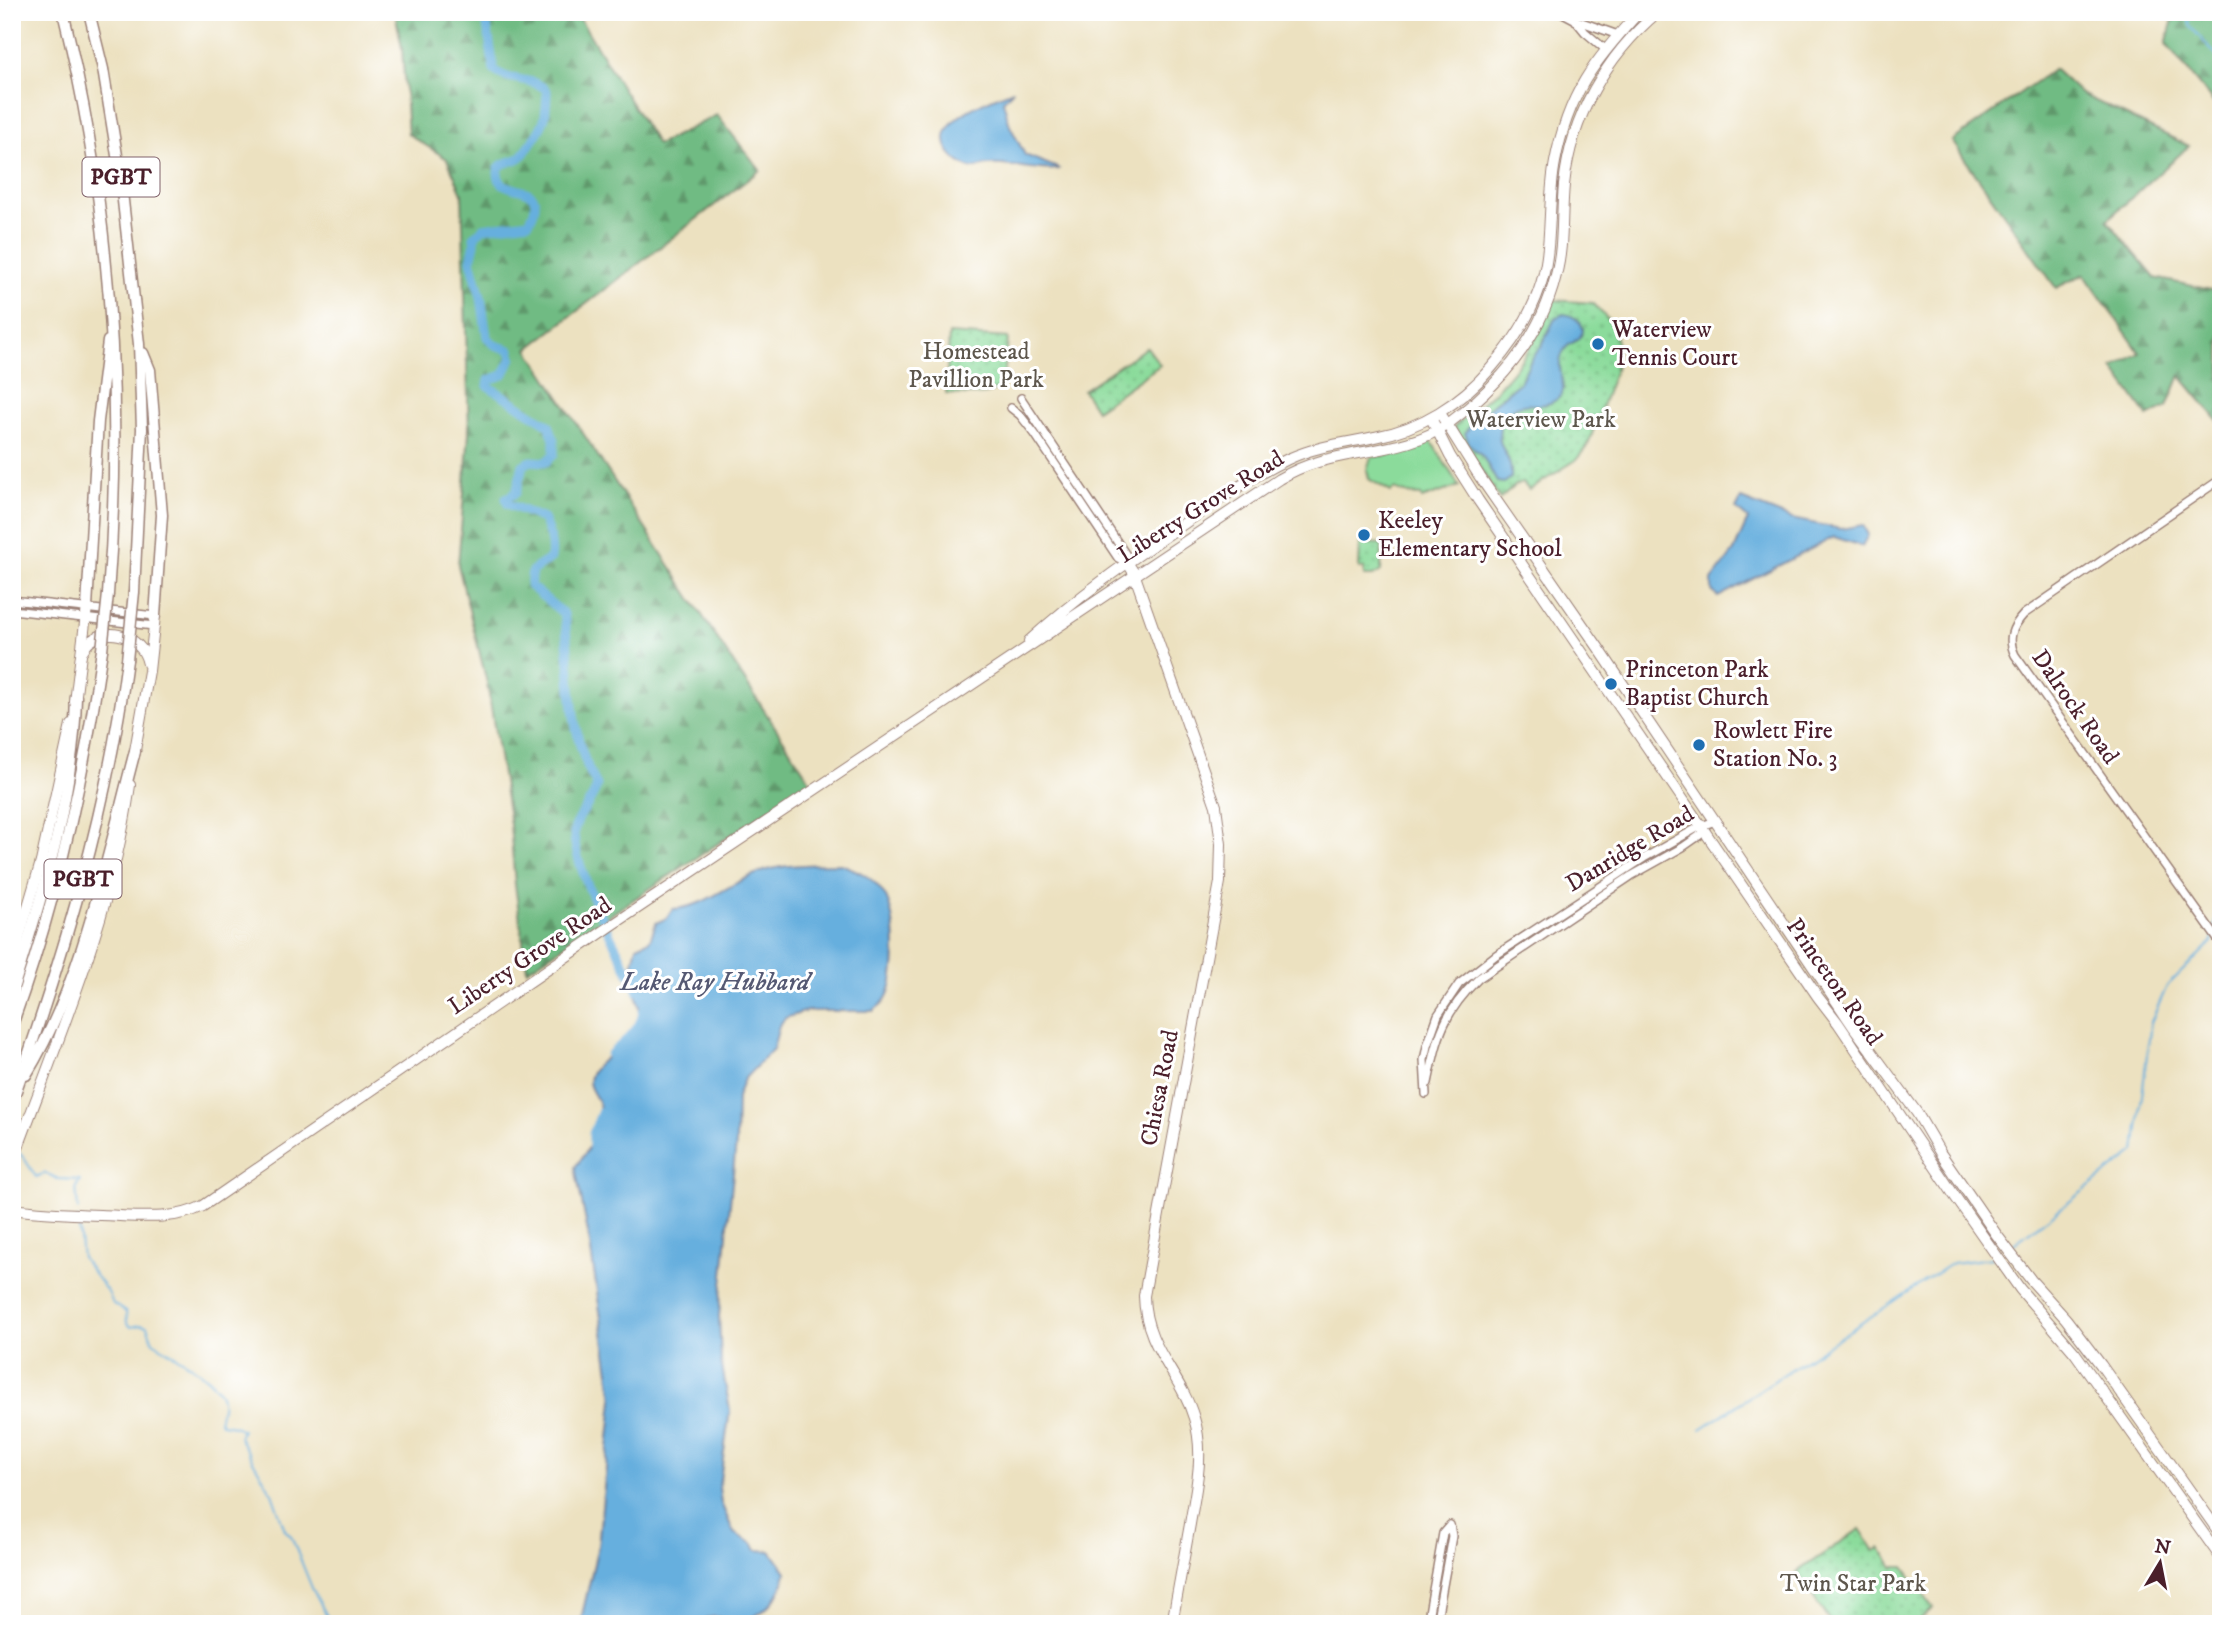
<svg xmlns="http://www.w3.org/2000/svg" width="2233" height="1636" font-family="'IM FELL DW Pica',serif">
<defs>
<pattern id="forest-firs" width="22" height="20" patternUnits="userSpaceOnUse" patternTransform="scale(1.75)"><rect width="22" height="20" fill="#70bb83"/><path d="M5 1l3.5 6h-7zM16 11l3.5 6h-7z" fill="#5e976b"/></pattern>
<pattern id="park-dots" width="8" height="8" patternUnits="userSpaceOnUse" patternTransform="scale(1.75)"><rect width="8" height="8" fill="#8bdb9b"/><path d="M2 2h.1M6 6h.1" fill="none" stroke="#79bc86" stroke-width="1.8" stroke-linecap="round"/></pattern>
</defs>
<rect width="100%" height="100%" fill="#fff"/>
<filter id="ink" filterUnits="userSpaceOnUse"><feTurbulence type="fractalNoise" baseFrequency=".0143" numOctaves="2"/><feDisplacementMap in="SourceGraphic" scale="14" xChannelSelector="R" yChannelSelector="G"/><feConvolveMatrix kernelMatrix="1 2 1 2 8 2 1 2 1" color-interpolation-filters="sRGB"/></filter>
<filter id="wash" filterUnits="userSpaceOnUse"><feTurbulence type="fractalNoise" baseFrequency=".00686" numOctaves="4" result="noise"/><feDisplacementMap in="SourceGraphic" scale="28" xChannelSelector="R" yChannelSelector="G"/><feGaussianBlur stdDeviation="1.57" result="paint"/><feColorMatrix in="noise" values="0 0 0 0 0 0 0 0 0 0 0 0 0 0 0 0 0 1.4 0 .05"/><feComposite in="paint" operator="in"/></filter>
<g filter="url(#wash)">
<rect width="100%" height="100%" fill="#ece1c0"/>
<!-- green -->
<path fill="#8bdb9b" stroke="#6a7d63" stroke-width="2" d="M1431,441l28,45 -37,13 -1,-4 -13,-1 -14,-5 -3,3 -22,-13 -2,-9 4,-13 18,-2z"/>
<!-- forest -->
<path fill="url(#forest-firs)" stroke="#5d6d57" stroke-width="2" d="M395,12h184l1,7 77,126 60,-30 43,55 -232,179 283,433 -284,188 -12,-85 -5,-61 -23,-141 -29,-118 11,-132 -7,-240 -15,-34 -39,-25 -6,-86z
M2175,12h46l-5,10 5,7v83l-55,-68z
M2054,69l27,25 108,52 -82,74 48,58 66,14v132l-41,-49 -13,32 -19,10 -35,-49 27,-15 -56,-79 -28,14 -104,-147z"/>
<!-- park -->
<path fill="url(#park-dots)" stroke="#6a7d63" stroke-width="2" d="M1553,300l40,3 20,22 5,22 -3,23 -27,75 -12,15 -47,30 -6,-7 -7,2 -16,14 -46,-72c14,-14 31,-25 45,-40 24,-25 42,-55 54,-87z
M949,334l59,4c-5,57 -3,59 -62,56z
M1147,347l13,18 -64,45 -13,-20z
M1360,543l22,1 -1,27 -8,5h-9v-8h-5z
M1860,1529l15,22 6,-3 12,19h11l29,41 -17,16h-85l-34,-52z"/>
<!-- water -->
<path fill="#66afde" stroke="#586784" stroke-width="2" d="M1013,90l-10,11 7,25 15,29 35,14c-18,2 -32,-2 -49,-3 -7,-1 -15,-2 -22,-1 -5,0 -11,3 -16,3 -8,-1 -18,-8 -22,-14 -27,-33 43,-56 62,-64z
M1563,314c12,1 28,13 15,25 -4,4 -10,5 -13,10 -3,4 -5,11 -5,15 -1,13 10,27 -4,36 -20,13 -33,-7 -54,19 -10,31 11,32 9,59l-7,5 -7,-1 -14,-25 -14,-13 -4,-11 10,-14 45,-37 11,-22 11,-15 13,-27z
M1741,499l51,20 49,10 22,-4 5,10 -6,11 -28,-9 -116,60 -6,-6v-11l22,-29 14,-32 -12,-10z
M841,864c18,7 32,13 43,30 14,20 15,86 1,106 -2,4 -9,8 -12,11h-66l-22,7 -6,8 -6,23 -29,30 -7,18 -1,46 -17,173 2,45 9,49 -11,77 2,16 13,30 18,10 4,7 15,1 15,21c-5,29 -25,45 -52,52 -15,-8 -21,-11 -35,0h-119l18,-78 15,-147 -24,-161 -14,-71c12,-15 31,-42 24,-63 -4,-11 -14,-18 -8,-30 10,-19 45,-31 50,-48 3,-14 -9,-38 -9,-54 0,-8 3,-18 5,-26l13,-6 6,-17 11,-5 6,-9c32,-2 51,-22 80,-34 27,-12 59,-10 88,-11z"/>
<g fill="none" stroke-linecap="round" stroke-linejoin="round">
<!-- stream -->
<path stroke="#66afde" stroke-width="2" d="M2186,12l5,15 30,34
M2214,930l4,-20 3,-3
M19,1153l5,5 12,19 9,-4 13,6 22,1 -4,7 2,22
M78,1218l4,40 27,36 4,10 13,8 1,11 4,4 10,-2 6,1 6,16c16,9 59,35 67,51 5,9 1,18 -1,28l3,3 13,2 7,4 -3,7 33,56 13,37 6,6 21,52 19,36
M2011,1246l124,-94 16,-130 16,-36 45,-44 1,-6
M1701,1429l251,-166 40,-5"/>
<!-- river -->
<path stroke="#66afde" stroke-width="9" d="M485,12l9,58c15,13 40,6 53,21 -1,26 -1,31 -16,52 -3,4 -6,10 -9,13 -8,8 -25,4 -24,18 1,25 55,4 31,48l-46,6 -9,9 1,6 -4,17 10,37 6,40 8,8 15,5 2,8 -9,17 -14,5 -1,6 61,39 5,14v15l-8,8 -15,-1 -8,4 -7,28 -10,5 2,6 35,15c6,13 10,24 8,39l-19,13 -2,15 34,28c9,57 2,121 33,171 -3,17 -23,32 -23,49 1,39 46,119 64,157
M610,1055c12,-12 32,-25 33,-44
M597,1153l-4,-3v-16l9,-23"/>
</g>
</g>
<g filter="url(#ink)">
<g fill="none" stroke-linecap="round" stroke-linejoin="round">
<!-- minor casing -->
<g stroke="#9b8076" stroke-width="10">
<path id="minor" d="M1561,12l15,8 42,15
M1576,21l9,11 20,17
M1021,398l105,157 1,7
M1011,408l9,7 15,19 83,124 9,4
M2221,479l-197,135c-12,13 -17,25 -9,41l206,289
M12,600l143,16
M12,610l142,16
M1428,1083c10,-48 15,-70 51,-105l152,-102 52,-29 23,-16
M1426,1094l-2,-34 3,-14 11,-31 21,-31 37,-29 148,-97 55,-31 16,-6
M1427,1624l16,-91 7,-8
M1436,1624l16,-88 -2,-11"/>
</g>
<!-- major casing -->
<g stroke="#9b8076" stroke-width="12">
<path id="major" d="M1440,413l40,64 118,170 255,379 64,87 24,41 55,80 35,46 35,39 35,46 120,170
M1431,418l19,38 28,44 340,497 20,26 116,172 66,94 55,64 146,205
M1127,562l7,11 82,233 5,38 -1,38 -76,414c1,52 37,78 50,122 11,35 2,70 -4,106 -6,33 -12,66 -18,100
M1029,641c50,-46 100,-80 156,-118 34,-23 67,-47 103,-64 28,-13 58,-16 87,-22 45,-8 86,-34 116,-69 27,-31 51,-70 56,-112 4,-31 2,-63 8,-94 13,-68 39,-101 84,-150
M83,650c15,-27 59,-18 65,14
M75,702l12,-95
M134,756l15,-85 6,-55
M12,961l29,-99 30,-138
M12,1164c45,-124 100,-248 118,-379
M12,1209c30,4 59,5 88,6 35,1 72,7 103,-9l408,-280 668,-447c12,-7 25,-13 39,-17 43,-13 93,-11 131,-39 51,-38 92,-85 107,-148 8,-29 5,-60 8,-90 7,-68 42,-129 94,-173"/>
</g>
<!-- highway casing -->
<g stroke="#9b8076" stroke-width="13">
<path id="highway" d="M63,12c47,191 61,386 45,582
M89,12l14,57 17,105 19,170 3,85 -8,163
M143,353l7,17 12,145 -7,101
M87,607l11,-186 10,-80
M12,992c30,-95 62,-195 64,-295
M12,1025c44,-121 72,-247 90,-375
M26,1075c57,-93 81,-219 109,-324
M12,1102c51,-146 95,-288 115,-442"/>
</g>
<!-- minor -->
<use href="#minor" stroke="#fff" stroke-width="7"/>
<!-- major -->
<use href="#major" stroke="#fff" stroke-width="10"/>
<!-- highway -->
<use href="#highway" stroke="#fff" stroke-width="10"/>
<!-- highway-bridge casing -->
<g stroke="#9b8076" stroke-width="13" stroke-linecap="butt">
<path id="highway-bridge" d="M102,650l6,-56
M127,660l7,-68"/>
</g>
<!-- highway-bridge -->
<use href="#highway-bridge" stroke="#fff" stroke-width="10"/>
</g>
</g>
<!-- markers -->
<g fill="#1f6fb2" stroke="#fff" stroke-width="2.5">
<circle cx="1598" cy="344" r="7"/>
<circle cx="1364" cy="535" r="7"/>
<circle cx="1611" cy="684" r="7"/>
<circle cx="1699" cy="745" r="7"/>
</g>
<g text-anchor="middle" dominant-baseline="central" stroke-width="6" stroke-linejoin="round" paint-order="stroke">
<!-- shield labels -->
<g fill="#fff" stroke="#80626b" stroke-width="2">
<rect x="82.5" y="157.5" width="77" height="39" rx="5"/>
<rect x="44.5" y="859.5" width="77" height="39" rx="5"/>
</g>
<g font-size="23" font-weight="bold" fill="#4a1f2b">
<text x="121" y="177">PGBT</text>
<text x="83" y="879">PGBT</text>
</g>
<!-- poi labels -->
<g font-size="24" fill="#4a1f2b" stroke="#fff" text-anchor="start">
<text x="1612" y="330">Waterview<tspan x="1612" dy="28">Tennis Court</tspan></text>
<text x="1378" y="521">Keeley<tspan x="1378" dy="28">Elementary School</tspan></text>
<text x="1625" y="670">Princeton Park<tspan x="1625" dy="28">Baptist Church</tspan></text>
<text x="1713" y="731">Rowlett Fire<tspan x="1713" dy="28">Station No. 3</tspan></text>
</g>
<!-- park labels -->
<g font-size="24" fill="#5e574d" stroke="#fff">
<text x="976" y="352">Homestead<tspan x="976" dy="28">Pavillion Park</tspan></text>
<text x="1541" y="420">Waterview Park</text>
<text x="1853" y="1584">Twin Star Park</text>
</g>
<!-- street labels -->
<g font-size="24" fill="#4a1f2b" stroke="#fff">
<text transform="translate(1201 507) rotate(-32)">Liberty Grove Road</text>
<text transform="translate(2075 707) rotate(55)">Dalrock Road</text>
<text transform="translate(1630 849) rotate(-31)">Danridge Road</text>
<text transform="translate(530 956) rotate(-34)">Liberty Grove Road</text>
<text transform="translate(1834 982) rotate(55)">Princeton Road</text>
<text transform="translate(1160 1088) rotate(-79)">Chiesa Road</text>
</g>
<!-- water labels -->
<g font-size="26" font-style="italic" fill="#555973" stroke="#fff">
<text x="715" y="982">Lake Ray Hubbard</text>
</g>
</g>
<!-- margin -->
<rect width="2233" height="1636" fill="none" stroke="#fff" stroke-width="42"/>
<!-- north arrow -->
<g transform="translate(2160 1563) rotate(10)" stroke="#ffffff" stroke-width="5" paint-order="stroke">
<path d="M0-5L12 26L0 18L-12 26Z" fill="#4a1f2b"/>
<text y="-10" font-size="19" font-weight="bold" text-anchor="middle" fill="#4a1f2b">N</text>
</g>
</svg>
